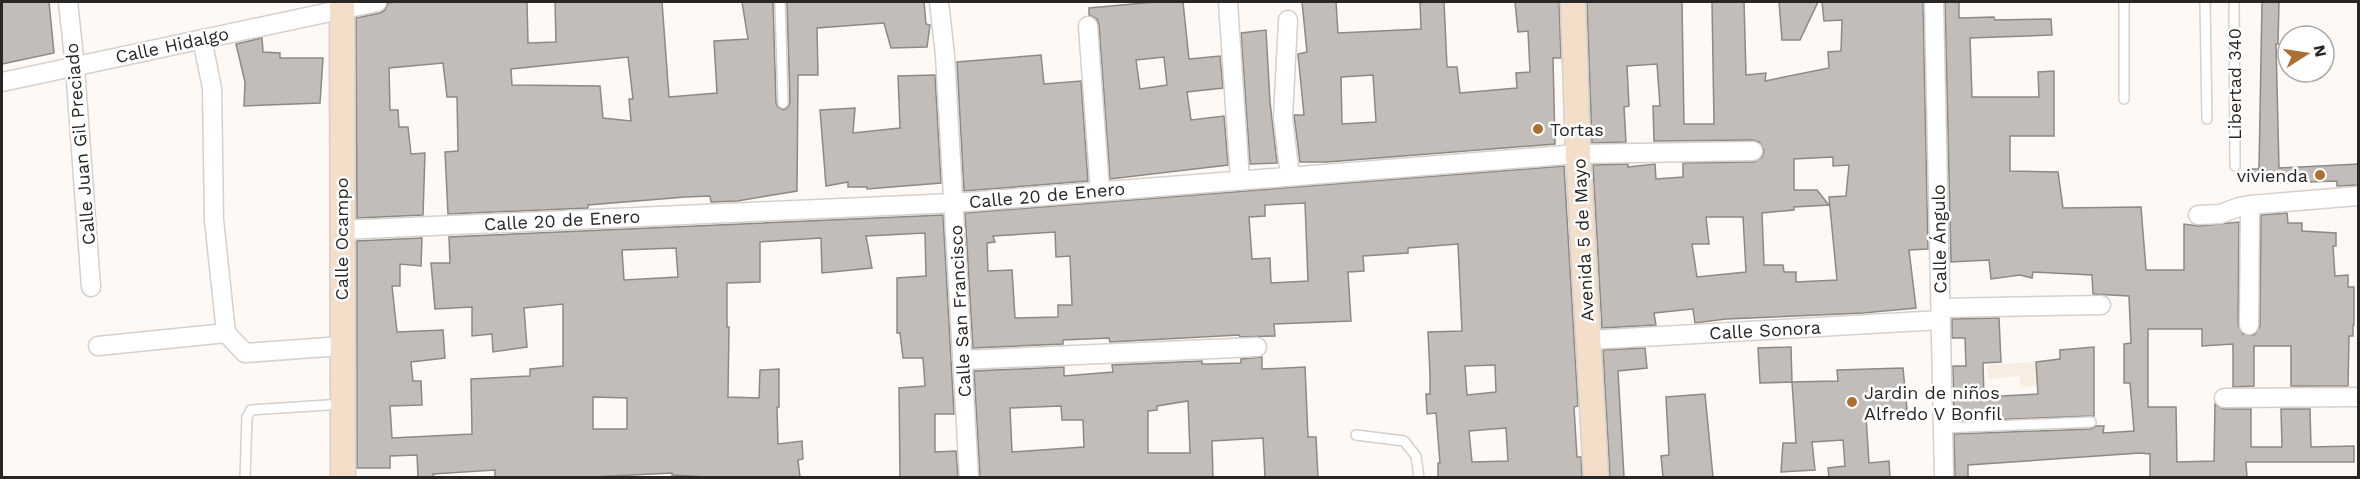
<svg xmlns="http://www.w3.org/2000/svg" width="2360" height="479" font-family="'Work Sans',sans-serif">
<rect width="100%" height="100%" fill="#fef9f4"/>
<!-- built -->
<path fill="#f8ede3" d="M2036,362l2,24 -17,1 -2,-11 -31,3 -1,-14z"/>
<!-- building -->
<path fill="#c2bdb9" stroke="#8d8985" stroke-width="1.5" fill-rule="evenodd" d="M2,2h47l5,51 -52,11z
M396,2h131l1,41 28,-1 -1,-40h107l7,95 48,-4 -3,-52 34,-2 -6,-37h31l3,101 2,4 5,3 4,-2 3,-5 -3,-101h137l2,22 4,1 -3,22 -36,1 -7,-25 -67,5 1,47h-20l-1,116 -60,10 -26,1 -1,-6 -25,1 -97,8v3l-140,6 -3,-62 13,-1 -1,-54h-10l-4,-34 -54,5 1,42h8l1,17h9l3,27 14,-1 -2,62 -66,3 -1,-200 24,-5 5,-3 3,-7zM628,57l5,42h-4l2,22 -28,-3 -3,-32 -88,-1 -1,-16z
M1155,2h28l6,57 31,-3 3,32 -36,4 4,28 33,-4 4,49 -118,14 -11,-154 -2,-6 -8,-4v-7zM1164,57l3,28 -27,4 -4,-29z
M1302,2h34l2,31 83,-4 -1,-27h24l3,65h10l3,26 57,-5 -1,-15 14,-1 -2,-41 -10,1 -3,-30h44l2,56h-8l2,86 -228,18h-27l-6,-47h10l-6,-61 9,-2zM1373,75l3,47 -34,2 -1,-47z
M1587,2h95l2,122h30l-2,-122h32l2,73 20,-2 -1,8 64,-13 -1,-16 13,-1 1,-31 -18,1 -2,-19h101l5,247 -19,1 7,58 -53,5 -137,6 -31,4 -2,-14 -39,4 2,12 -54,3 -9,-163 35,-1v3l27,-3 1,15 27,-2v-14l71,-1 8,-5 2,-7 -5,-8 -6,-2 -99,1 -1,-35h7l-3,-42 -30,2 2,40 -5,1 2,35 -34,1zM1833,157v9l16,-1 -3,31 -17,1 8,83 -41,2v-10h-12l-1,-7h-19l-2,-52 32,-3v-3l35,-2 -12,-15h-23v-31zM1706,217h37l3,55 -49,5 -5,-33h17z
M1779,2h39l-18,38h-18z
M1945,2h14v16l35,-1 1,3 56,-1 1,16 -82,3 2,59h67l-1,-25 16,-1v65h-44v35l48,1 5,36 78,-1 5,63h38v-46l15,2 40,-4 -1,103 5,9 11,1 6,-9 1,-111 26,-2 1,10h14v8l34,2v13h-3l2,30 13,-1v12h6v38h-1v11h-4l-1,50h-57v-40h-37v40l-21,1v-43l-31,2v-17h-54v78h28l1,55 37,-1 1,-57 8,5h28v38h31l-1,-38h29l1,38 43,-1v16h-108l1,15h-97v-23l-10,-1 -172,12v12h-13l-1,-43 137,-5 5,-3h8l-1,7 31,-2 -4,-48h-6v-39l7,-1 -2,-47 -36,-2 -1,-19 -59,-3 -1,6 -12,-3 -29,4 -2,-19 -38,2z
M2262,2h17l-1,42h-2l3,124 79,-4v21l-21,1v-5l-55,2 -33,-3v-11h10z
M1266,30l4,72 7,61 -27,1 -9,-131z
M262,38l1,14 17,1v5h43l-3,45 -76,3 1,-24 -9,-38z
M1041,55l3,29 37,-3 7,100 -124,10 -7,-129z
M935,75l6,108 -74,6v-2h-19v-5l-22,4 -6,-76 35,-2 -2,25 47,-5 -2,-52z
M1564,166l14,240 -4,1 3,50h4l1,20h-144v-14h2l-4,-50 -9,1 -1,-20h4v-19l-2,-43 34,-1 -4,-87 -50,4v5l-45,3 1,15 -16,1 3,49 -77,3 1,12 -35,1 -1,-2 -129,7 -1,-4 -46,2v4l-90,4 -8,-135zM1305,203l3,78 -37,2 -1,-25 -18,1 -3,-42 16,-1v-11zM1055,232l1,25 14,-1 2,49h-14v12l-43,1 -3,-48 -24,1 -1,-28 8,-1 -2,-6zM1495,365l1,27 -29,3 -2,-29zM1506,428l2,33 -36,1 -3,-31z
M943,215l11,199h-19v38l21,-1 2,26h-58l-1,-89 26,-2 -2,-28h-20l-3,-25h-3v-55l29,-2 -1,-43 -59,3 6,32 -50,5 -1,-35 -61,4v40l-33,1v44h2l-1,70 31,1 1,-28 19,-1v38h-2l1,37 24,-3 1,18 -5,1 2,17h-93l-35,-2v-2l-79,4h-98v-7l-62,4 1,3h-16l-1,-22 -27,1v12h-33v-227l65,-3 -1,28 -21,-2v22h-8l5,46 46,-2 2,28 -34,4 2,19h8l1,24 -32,1 2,32 80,-4 -1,-55 59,-3v-7l33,-3v-62l-39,4 3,39 -34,5 -1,-18 -20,2v-29l-37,2 -4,-46h19l-1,-26zM676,248l2,29 -54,3 -2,-30zM593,397l34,1v31h-34z
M1999,318l2,44 -18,1 1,34 54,-3 -2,-32 24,-3v-9l34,-3v69l-140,5 -1,-55h13l-1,-28h-13v-19z
M1791,347l1,35 -32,1 -2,-35z
M1645,348l2,20 -29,3 6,106h-14l-7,-127z
M1262,357v12l43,-2 3,70h8l2,40h-53l-2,-39 -51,3 1,36h-233l-6,-106 90,-4v9l49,-4 -1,-7 90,-4v3h7l32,-1v-4zM1188,401l2,52h-42v-42l9,-1v-4zM1061,406l1,14h21l1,27 -72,5 -2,-44z
M1903,368l4,42 -41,6 3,47 20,-2 1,16h-61l-1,-9 17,-2 -2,-26 -31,2 3,28 -34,2 2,-29h13l-4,-61 46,-1 -1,-11z
M1705,394l8,83h-50l-2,-21 8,-1 -3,-58z"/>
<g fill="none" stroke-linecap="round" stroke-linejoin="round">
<!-- lane casing -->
<g stroke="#d5d0cc" stroke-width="12">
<path id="lane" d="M780,2l3,101
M2205,2l2,117
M2234,2l1,164
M2124,99v-97
M1943,428l148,-6
M1356,435l48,6 12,15 3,22
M245,478l2,-61 4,-7 92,-6"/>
</g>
<!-- street casing -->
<g stroke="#d5d0cc" stroke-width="21">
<path id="street" d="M68,2l7,65 16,220
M939,2l6,53 24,423
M1228,2l12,178
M1934,2l10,476
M1288,20l-5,98 7,58
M1088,26l12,165
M202,39l10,49 2,132 12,113
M2,82l375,-80
M2198,215l22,-1 19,-7 11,-2 108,-9
M341,230l613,-27 624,-49 175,-3
M1941,308l160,-3
M2249,325l1,-120
M1589,340l352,-20
M98,346l128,-13 19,20 97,-7
M962,360l295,-13
M2224,398l134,-1"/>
</g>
<!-- secondary casing -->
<g stroke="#d5d0cc" stroke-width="27">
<path id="secondary" d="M342,2l1,476
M1573,2l5,152 18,324"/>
</g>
<!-- lane -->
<use href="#lane" stroke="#fff" stroke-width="9"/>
<!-- street -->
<use href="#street" stroke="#fff" stroke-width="18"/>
<!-- secondary -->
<use href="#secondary" stroke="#f2dec9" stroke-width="24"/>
</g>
<!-- markers -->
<g fill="#ac7132" stroke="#fff" stroke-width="2">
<circle cx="1538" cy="129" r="6"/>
<circle cx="2320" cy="175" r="6"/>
<circle cx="1852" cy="402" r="6"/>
</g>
<g text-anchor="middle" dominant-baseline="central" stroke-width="5" stroke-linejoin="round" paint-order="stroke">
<!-- street labels -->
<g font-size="18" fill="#282725" stroke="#fff">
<text transform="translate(172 45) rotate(-12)">Calle Hidalgo</text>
<text transform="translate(2234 84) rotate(-90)">Libertad 340</text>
<text transform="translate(80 144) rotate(-95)">Calle Juan Gil Preciado</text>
<text transform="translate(1047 195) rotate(-5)">Calle 20 de Enero</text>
<text transform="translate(562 220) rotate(-3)">Calle 20 de Enero</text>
<text transform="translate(341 239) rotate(-90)">Calle Ocampo</text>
<text transform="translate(1939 239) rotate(-91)">Calle Ángulo</text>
<text transform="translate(1583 240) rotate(-93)">Avenida 5 de Mayo</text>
<text transform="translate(960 311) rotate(-93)">Calle San Francisco</text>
<text transform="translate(1765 330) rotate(-3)">Calle Sonora</text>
</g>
<!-- poi labels -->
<g font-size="18" fill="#282725" stroke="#fff" text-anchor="start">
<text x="1550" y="129">Tortas</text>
<text x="2308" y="175" text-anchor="end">vivienda</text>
<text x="1864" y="392">Jardin de niños<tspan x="1864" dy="21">Alfredo V Bonfil</tspan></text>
</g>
</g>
<!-- border -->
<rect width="2360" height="479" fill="none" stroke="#282725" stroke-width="6"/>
<!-- north arrow -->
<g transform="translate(2306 54) rotate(78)"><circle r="28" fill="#ffffff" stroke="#a9a9a8" stroke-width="1.5"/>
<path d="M0-4.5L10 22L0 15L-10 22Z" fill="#ac7132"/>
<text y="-9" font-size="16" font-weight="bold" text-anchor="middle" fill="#282725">N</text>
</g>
</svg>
